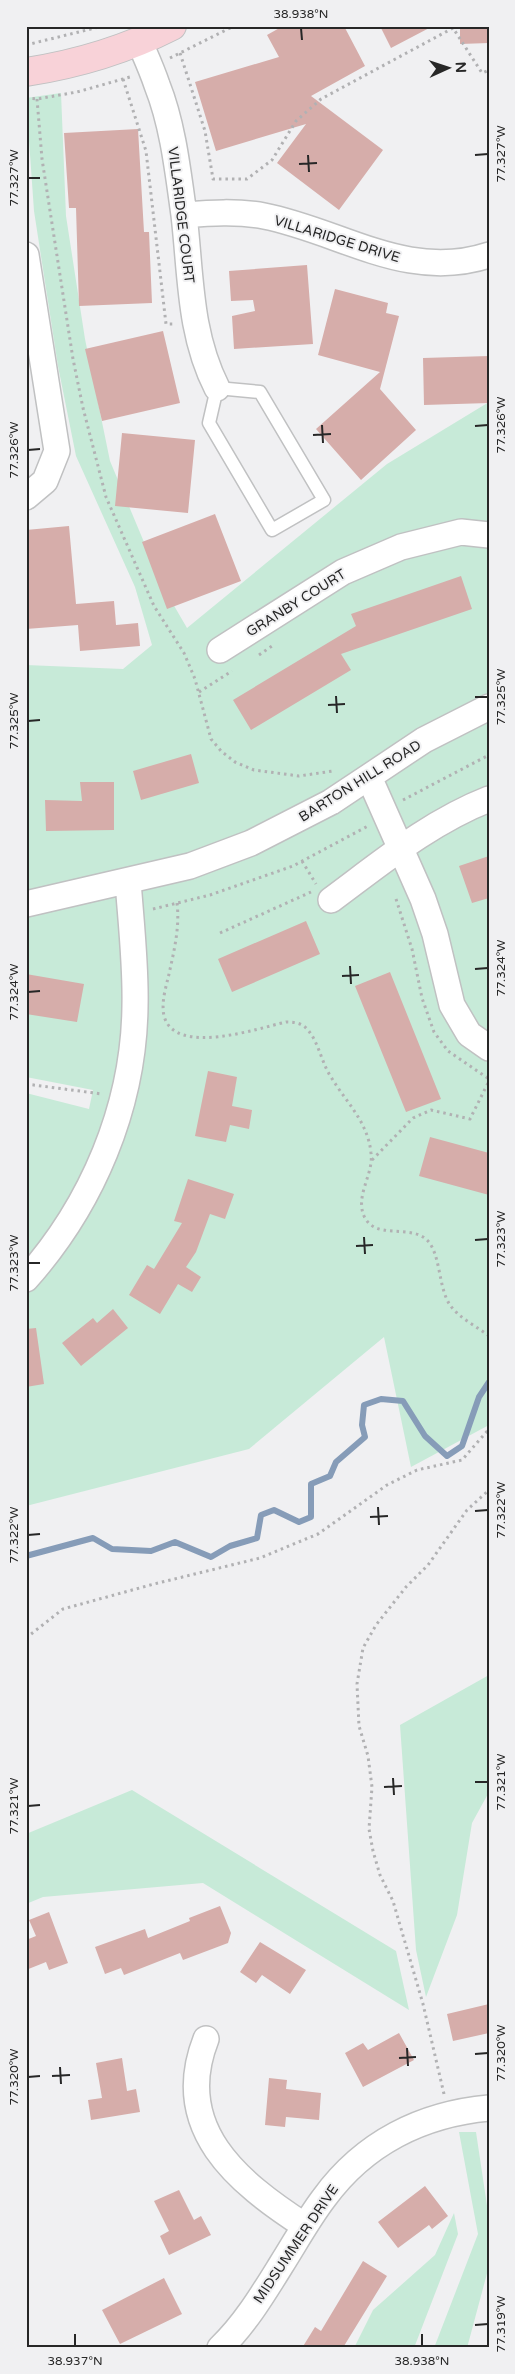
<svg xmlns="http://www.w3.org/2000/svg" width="515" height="2374" font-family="'Varela Round',sans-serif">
<rect width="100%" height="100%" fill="#f0f0f2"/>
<!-- green -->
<path fill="#c7ead8" d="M61,93l5,123 19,123 25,122 52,124 25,43 200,-164 102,-62v1023l-78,42 -27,-130 -135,112 -223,57v-413l63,16 4,-19 -67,-13v-412l97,4 29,-24 -17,-58 -59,-131 -18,-90 -24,-155 -8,-113z
M489,1675v117l-17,31 -15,92 -31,82 -10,-47 -16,-225z
M132,1790l264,161 13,59 -206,-127 -160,14 -17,7v-70z
M459,2132h17l13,87v47l-22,82h-33l44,-114z
M454,2213l4,21 -44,114h-60l19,-38 62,-55z"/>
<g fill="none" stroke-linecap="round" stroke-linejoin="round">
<!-- stream -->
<path stroke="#869cb8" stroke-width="6" d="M26,1556l67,-18 19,11 39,2 24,-9 36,15 19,-11 27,-8 4,-23 13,-5 25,12 12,-5v-33l19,-8 6,-14 29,-25 -3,-12 2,-20 17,-6 22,2 22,35 22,20 15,-10 17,-49 10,-15"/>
</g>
<!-- building -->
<path fill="#d6adaa" d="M283,26h61l21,40 -54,30 72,54 -44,60 -62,-47 29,-39 -90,27 -21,-69 84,-25 -12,-22z
M380,26h53l-42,22z
M460,26h29v17l-29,1z
M138,129l6,103h5l3,71 -73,3 -3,-98h-7l-5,-75z
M307,265l6,79 -79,5 -2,-33 23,-5 -2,-11 -22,1 -2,-30z
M335,289l53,14 -2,10 13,3 -19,73 36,41 -55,50 -45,-51 64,-57 -62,-17z
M163,331l17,72 -78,18 -17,-72z
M489,356v47l-65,2 -1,-47z
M122,433l73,7 -7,73 -73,-7z
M215,514l26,67 -74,28 -25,-67z
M69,526l7,78 38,-3 2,24 22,-2 2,23 -60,5 -2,-26 -52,4v-99z
M461,576l11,33 -131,45 10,16 -100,60 -18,-30 123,-74 -5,-12z
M191,754l8,29 -58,17 -8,-29z
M80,782h34v48l-68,1 -1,-31 37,1z
M489,856v42l-17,5 -13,-37z
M306,921l14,33 -88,38 -14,-33z
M390,972l51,127 -35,13 -51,-126z
M26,974l58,10 -7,38 -51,-8z
M208,1071l29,6 -5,29 20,4 -3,19 -19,-4 -4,17 -31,-6z
M430,1137l59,16v42l-70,-19z
M188,1179l46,15 -9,25 -15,-5 -14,38 -10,15 15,10 -9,15 -14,-8 -18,30 -31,-19 18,-30 7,4 28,-46 -8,-2z
M113,1309l15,19 -47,38 -19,-23 31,-25 4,5z
M36,1328l8,56 -18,3v-58z
M220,1906l11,27 -3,10 -45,17 -3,-7 -56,22 -3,-7 -16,6 -10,-27 50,-18 3,9 42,-17 -1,-3z
M49,1912l19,51 -19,7 -3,-8 -20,8v-30l10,-4 -7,-16z
M260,1942l46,28 -16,24 -28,-19 -6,8 -16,-11z
M489,2004v29l-36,8 -6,-27z
M399,2033l15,27 -51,27 -18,-34 18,-10 5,7z
M122,2058l5,33 9,-2 4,23 -49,8 -3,-20 14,-2 -6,-35z
M269,2078l18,2 -1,9 35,4 -2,27 -33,-3 -1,10 -20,-2z
M425,2186l23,30 -16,13 -3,-4 -31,23 -20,-26z
M179,2190l15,30 7,-4 10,19 -42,20 -9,-19 9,-5 -15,-30z
M363,2261l24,15 -43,70 3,2h-45l13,-21 6,4z
M164,2278l18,36 -62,30 -18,-34z"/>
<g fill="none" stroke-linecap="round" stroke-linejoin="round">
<!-- lane casing -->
<g stroke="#c0c1c2" stroke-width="15">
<path id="lane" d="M217,388l43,4 64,108 -52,30 -63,-107z"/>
</g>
<!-- street casing -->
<g stroke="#c0c1c2" stroke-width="28">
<path id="street" d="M140,43c6,14 12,27 17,42 16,40 21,87 27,130 7,60 5,118 33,173
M184,215c26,-2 53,-4 80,1 77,15 143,66 225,39
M26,255l31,196 -12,30 -19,16
M220,650l123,-78 58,-25 60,-15 28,3
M369,777l54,122 12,35 17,71 17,29 20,14
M331,900c50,-37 99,-78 158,-101
M26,904l164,-38 61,-23 80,-41 93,-62 65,-33
M26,1279c66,-74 108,-172 109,-273 1,-41 -4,-83 -7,-125
M206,2039c-35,89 31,143 99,187
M220,2348c25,-24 43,-54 61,-83 14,-22 27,-46 43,-67 40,-55 98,-84 165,-90"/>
</g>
<!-- secondary casing -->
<g stroke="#c0c1c2" stroke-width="30">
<path id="secondary" d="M26,72c52,-8 99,-22 146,-46"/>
</g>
<!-- path -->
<path stroke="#b1b1b3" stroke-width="3" stroke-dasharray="2.5 4" stroke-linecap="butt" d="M26,45l77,-19
M180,53l25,78 8,48h34l25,-19 24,-39 25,-22 132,-71 29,45 7,-3
M170,58l64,-32
M123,79l23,72 20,173h7
M26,98l11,1 40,-7 53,-15
M37,99l5,60 31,200 10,49 23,89 48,109 30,47 11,26 16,60 10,12 14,11 19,8 45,6 34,-5
M259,655l13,-9
M199,692l33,-21
M403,800l86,-45
M302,861l14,23
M396,899l16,50 10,49 12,34 14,19 41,28
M177,903c3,24 -3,48 -8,71 -3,13 -8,28 -5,42 11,41 95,12 122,6 8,0 16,1 21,7 12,13 14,33 24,48 15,25 37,45 40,76 3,21 -16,42 -7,63 11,25 47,7 64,25 13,15 10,46 22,64 9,13 26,21 39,31
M153,909l57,-14 83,-29 75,-40
M220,933l91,-41
M26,1084l76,10
M372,1160l41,-42 18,-8 39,9 19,-38
M26,1638l37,-29 91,-25 106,-26 58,-24 69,-49 30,-15 45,-10 27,-31
M444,2094l-21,-90 -30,-103 -13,-26 -7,-24 -4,-22 3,-42 -4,-31 -9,-30 -2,-42 6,-36 13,-23 30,-38 22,-22 39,-55 22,-20"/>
<!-- lane -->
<use href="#lane" stroke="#fff" stroke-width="12"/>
<!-- street -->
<use href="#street" stroke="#fff" stroke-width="25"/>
<!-- secondary -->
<use href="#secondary" stroke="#f8d2d8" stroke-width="28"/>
</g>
<!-- ticks -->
<path fill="none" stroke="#272727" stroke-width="2" d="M301,28l1,12M308,155l1,17M475,155l13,-1M299,164l18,-1M28,178h12M322,425l1,18M475,426l13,-1M313,435l18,-1M28,450l12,-1M336,696l1,17M475,697h13M328,705l17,-1M28,721l12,-1M350,966l1,18M475,969l13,-1M342,976l17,-1M28,992l12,-1M364,1237l1,17M475,1240l13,-1M356,1246l17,-1M28,1263h12M378,1507l1,18M475,1511l13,-1M370,1517l18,-1M28,1535l12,-1M393,1778l1,17M475,1782h13M384,1787l18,-1M28,1806l12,-1M407,2048l1,18M475,2054l13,-1M399,2058l17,-1M60,2067l1,17M52,2076l18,-1M28,2077l12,-1M475,2325l13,-1M75,2334v12M422,2334v12"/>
<g text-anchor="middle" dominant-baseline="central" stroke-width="4" stroke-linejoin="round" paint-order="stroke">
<!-- street labels -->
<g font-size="14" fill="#272727" stroke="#f0f0f2">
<text transform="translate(181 215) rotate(83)">VILLARIDGE COURT</text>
<text transform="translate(337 239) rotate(17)">VILLARIDGE DRIVE</text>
<text transform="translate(296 603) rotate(-32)">GRANBY COURT</text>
<text transform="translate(360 781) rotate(-32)">BARTON HILL ROAD</text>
<text transform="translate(296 2244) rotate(-56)">MIDSUMMER DRIVE</text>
</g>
</g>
<!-- border -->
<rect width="515" height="2374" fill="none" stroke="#f0f0f2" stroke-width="55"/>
<!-- north arrow -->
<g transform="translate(448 68) rotate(87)" stroke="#f0f0f2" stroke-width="4" paint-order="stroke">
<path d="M0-4L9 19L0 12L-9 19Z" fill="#272727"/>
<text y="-8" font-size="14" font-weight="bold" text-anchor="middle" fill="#272727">N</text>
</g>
<rect x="28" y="28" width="460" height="2318" fill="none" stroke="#272727" stroke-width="2"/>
<g font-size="12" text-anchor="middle" fill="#272727">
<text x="301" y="18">38.938°N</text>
<text transform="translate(501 154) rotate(-90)" y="4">77.327°W</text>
<text transform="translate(14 178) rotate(-90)" y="4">77.327°W</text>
<text transform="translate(501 425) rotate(-90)" y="4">77.326°W</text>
<text transform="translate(14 450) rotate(-90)" y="4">77.326°W</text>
<text transform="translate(501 697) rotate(-90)" y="4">77.325°W</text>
<text transform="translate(14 721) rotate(-90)" y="4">77.325°W</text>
<text transform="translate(501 968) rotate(-90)" y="4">77.324°W</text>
<text transform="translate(14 992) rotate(-90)" y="4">77.324°W</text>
<text transform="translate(501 1239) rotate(-90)" y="4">77.323°W</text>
<text transform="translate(14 1263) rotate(-90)" y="4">77.323°W</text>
<text transform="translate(501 1510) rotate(-90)" y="4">77.322°W</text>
<text transform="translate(14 1535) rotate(-90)" y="4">77.322°W</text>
<text transform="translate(501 1782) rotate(-90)" y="4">77.321°W</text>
<text transform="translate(14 1806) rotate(-90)" y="4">77.321°W</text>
<text transform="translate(501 2053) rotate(-90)" y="4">77.320°W</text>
<text transform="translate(14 2077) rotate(-90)" y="4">77.320°W</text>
<text transform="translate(501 2324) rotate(-90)" y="4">77.319°W</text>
<text x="75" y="2365">38.937°N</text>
<text x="422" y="2365">38.938°N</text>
</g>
</svg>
